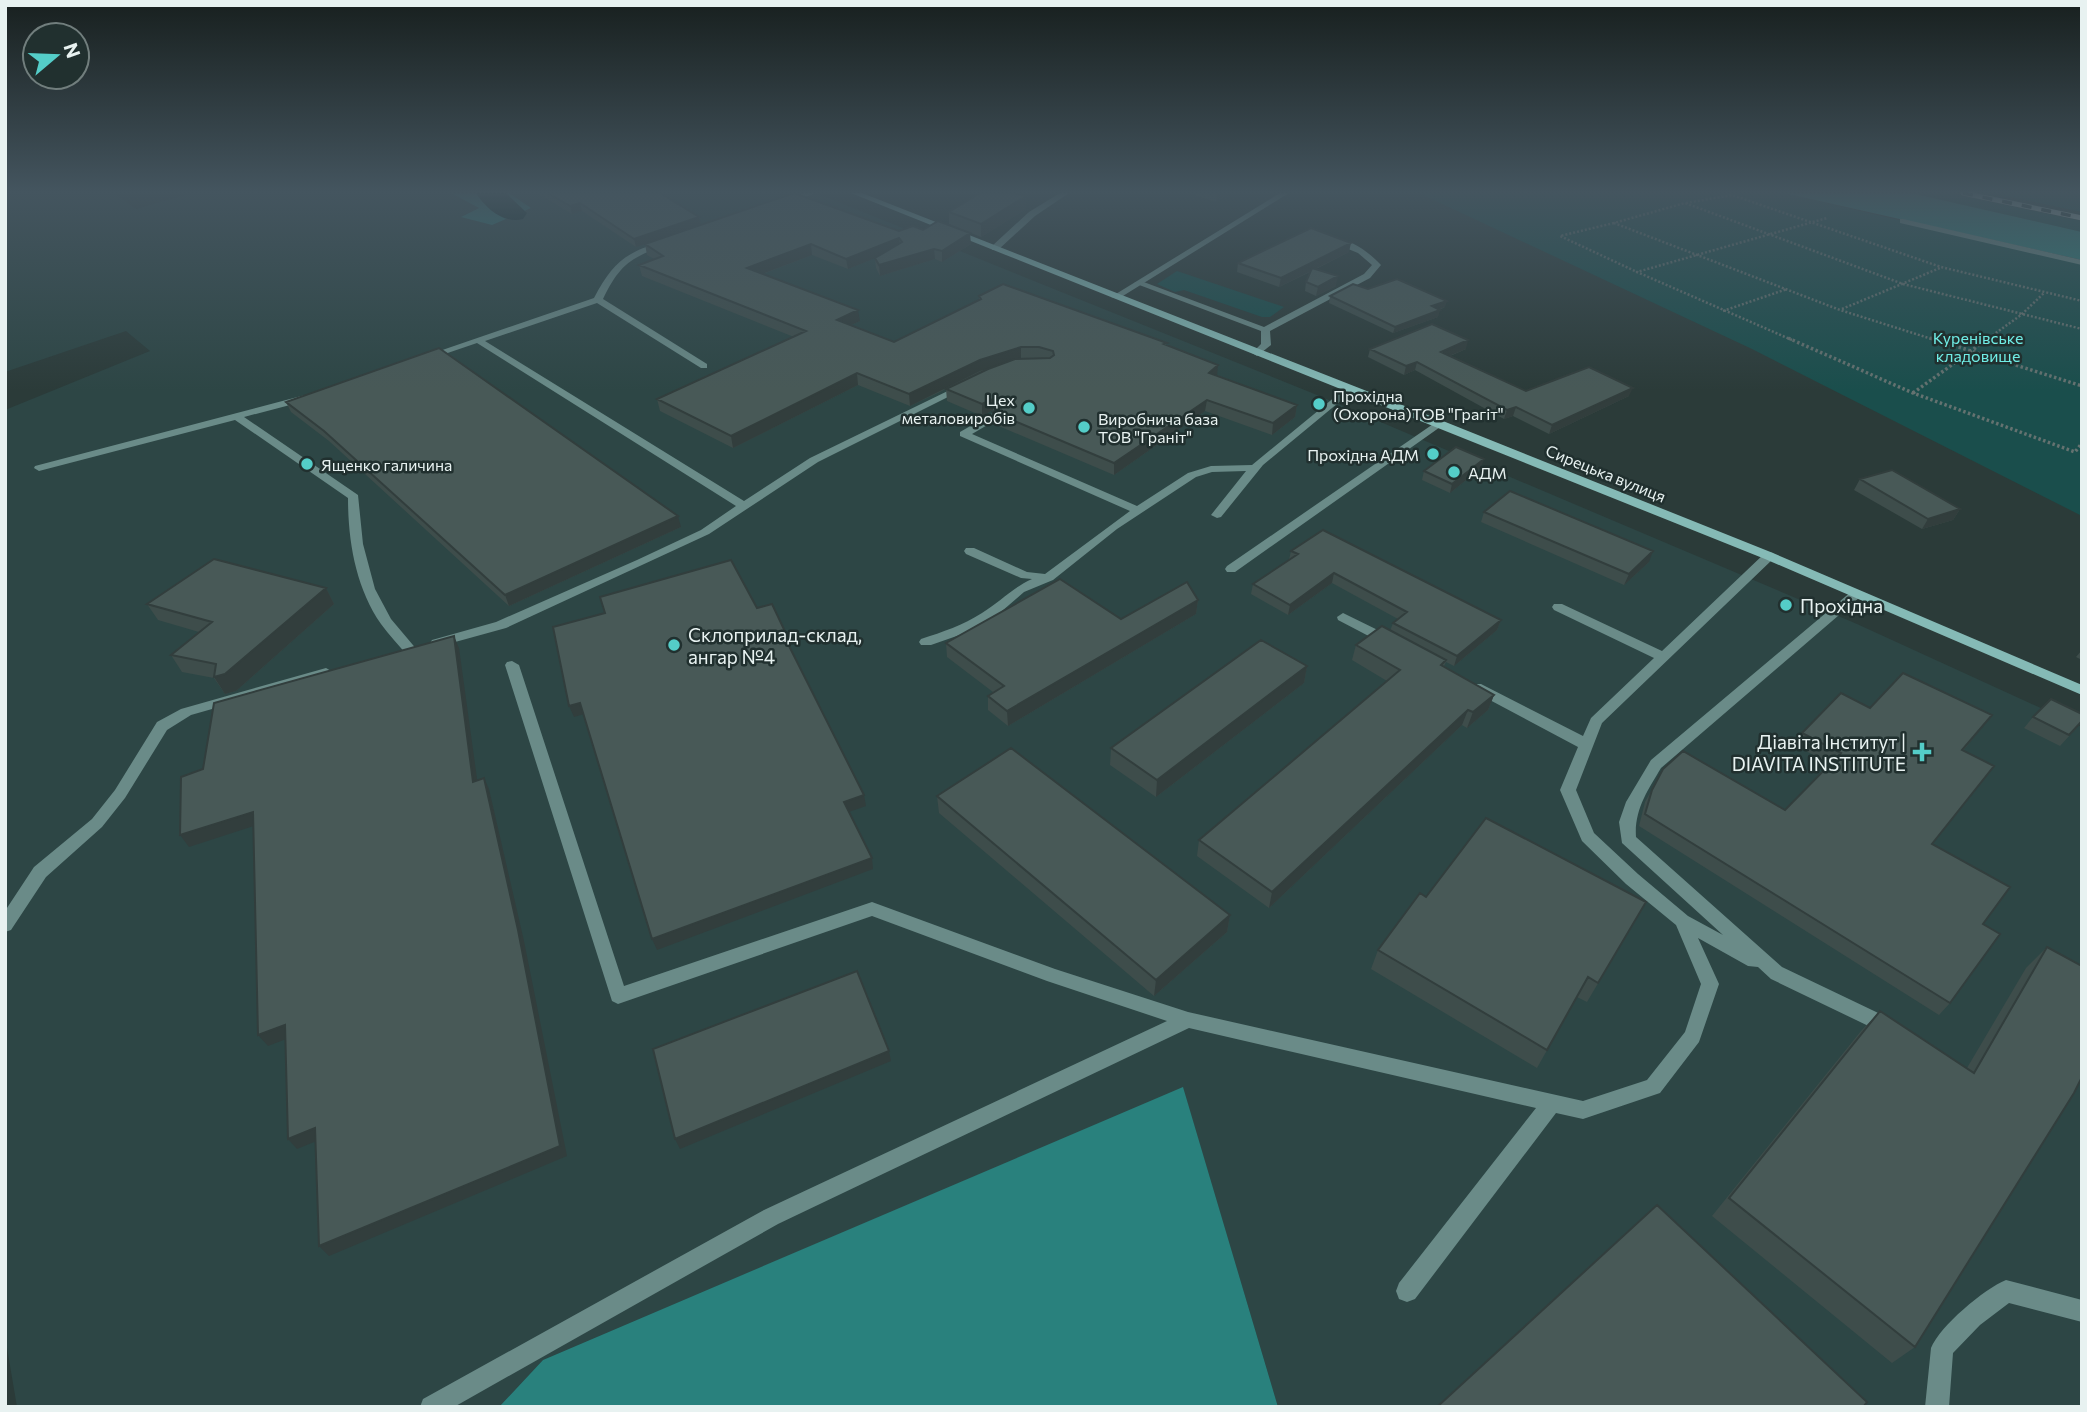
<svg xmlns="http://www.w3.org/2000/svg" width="2087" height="1412" font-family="Commissioner,sans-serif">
<rect width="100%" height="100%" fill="#2b3b39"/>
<!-- built -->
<path fill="#2d4645" d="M5,193h109l22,16 56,-16h259l28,15 -17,8 68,-8 -21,-15h307l501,202 540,229 225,103v680h-804l-95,-319 -640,272 -44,47h-482l-12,-71v-926l145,-59 -24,-20 -121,41z"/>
<!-- green -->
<path fill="#1a4e4c" d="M1419,193h365l298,70v253l-330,-167z
M1911,193h38l133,28v11z
M1992,193h90v19z
M1177,271l107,36 -14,10h-8l-78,-27 -9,2 -18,-8z"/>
<!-- forest -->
<path fill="#29817d" d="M451,193h58l22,15 -39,17 -31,-8 18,-9z
M1784,193h127l171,39v28z
M1183,1087l95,320h-779l44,-47z"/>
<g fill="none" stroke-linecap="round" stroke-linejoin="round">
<!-- river -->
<path fill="#041f1e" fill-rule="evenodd" d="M476,193h30l21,20 -4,6c-19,5 -37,-10 -47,-26z"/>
<!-- path-far1 -->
<path stroke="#647270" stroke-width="2.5" stroke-dasharray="2 2" stroke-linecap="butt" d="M1686,203l46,-8 209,72 141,34
M1614,223l-54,13 77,36
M1842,309l98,-41
M1723,311l64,-22
M1792,340l-155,-68 190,-54
M1935,340l-95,-30 -226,-87 71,-20 218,81 179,45
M1986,340l35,-25 23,-22"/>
<!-- path -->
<path stroke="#647270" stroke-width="3.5" stroke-dasharray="2.5 2.5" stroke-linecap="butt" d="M1788,338l125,55 162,59 7,-9
M1930,338l152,48
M1913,393l76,-55"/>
<!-- service -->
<path fill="#6a8b88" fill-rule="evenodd" d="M804,193h11l-25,11 -7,-2z
M1903,219l179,41v5l-182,-42v-4z
M1331,238c19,0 38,14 50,27l-11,13 -100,53 1,14 -14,11 -5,-3 9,-9v-13l-127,-48 7,-2 123,46 100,-53 8,-9 -14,-12 -27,-11z
M662,242l4,2 -1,2c-35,11 -46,20 -62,53l104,65v4h-6l-104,-65 -112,38 259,160 66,-43 148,-72 8,2 -148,74 -109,72 -203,94 -69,19 -5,-1 -2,-3 2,-3 64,-18 141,-62 64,-30 35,-24 -259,-163 -47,16 -8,-2 172,-59c18,-34 31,-46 68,-56z
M1347,387l8,2 -92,76 -42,52 -4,1 -6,-3 35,-44 -34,1 -16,5 -79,52 -64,51 -29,12 -29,25 -24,14 -40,14h-10l-2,-3 2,-3c22,-7 42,-14 61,-26 18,-11 30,-25 50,-34l-11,-1 -55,-24 -2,-3 2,-3h8l53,24 18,2 85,-63 -170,-75v-4l33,-19h8v4l-29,17 165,72 51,-33 23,-7 41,-1z
M305,395l4,1v4l-65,17 114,78 5,49 12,45 16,30 27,32 -2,3h-10c-8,-10 -17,-19 -25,-30 -25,-36 -33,-82 -33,-126l-113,-78 -196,51 -5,-3 1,-2z
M1439,420l5,3 -1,2 -208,147h-8l-2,-3 2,-3z
M1769,552l4,1 2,3 -2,3 -171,164 -26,67 18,43 44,41 50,42 35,19 -101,-92 -3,-21 7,-20 25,-42 201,-169h8l2,3 -2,3 -199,171c-13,22 -27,42 -25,69l146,130 113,54 3,6 -3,6 -6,2 -6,-2 -112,-54 -13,-12 -10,-1 -50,-28 21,46 -20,58 -39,51 -77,26 -27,-6 -141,186 -8,3 -8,-3 -3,-8 3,-8 137,-175 -347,-80 -411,196 -324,183h-34l3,-8 341,-189 403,-189 -120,-40 -175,-65 -254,88 -6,-3 -107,-336 2,-3 5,-1 7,4 105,321 248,-84 183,67 133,43 395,89 64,-21 38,-48 16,-48 -25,-59 -50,-41 -44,-43 -22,-51 18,-43 -107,-57 -2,-3 2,-3h10l102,52 8,-18 63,-60 -100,-48 -2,-3 2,-3h8l100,47 103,-98z
M1343,613l49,24 2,3 -7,4 -5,-1 -44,-23 -1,-3z
M326,668l7,4 -2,3 -140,40 -24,15 -42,68 -23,29 -56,50 -35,53 -6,2v-21l29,-44 58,-48 23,-29 42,-68 24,-13z
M2006,1280l76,20v22l-73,-19 -29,22 -27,28 -4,54h-24l6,-59c9,-22 53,-59 75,-68z"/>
<!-- minor -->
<path fill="#6a8b88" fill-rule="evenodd" d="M1060,193h9l-34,23 -37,34h-6v-4l37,-34z
M1280,193h9l-171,106 -7,-2z"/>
<!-- secondary -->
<path fill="#85bab6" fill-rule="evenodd" d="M851,193h11l581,228 330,132 309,132v10l-317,-136z"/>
<!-- rail casing -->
<g stroke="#b9c4c3" stroke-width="5">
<path id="rail" d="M1963,193l119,25"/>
</g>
<!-- rail -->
<use href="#rail" stroke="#21302f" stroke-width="3.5" stroke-dasharray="10" stroke-linecap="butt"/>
</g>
<!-- wall -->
<path fill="#3e4d4b" d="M537,193h123l39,24 2,8 -65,22 -54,-36 -10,3z
M971,193h41l14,3v13l-45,28 -32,-13v-12l27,-17z
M1189,193h40l-13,9z
M923,230l48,14 -29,18 -7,-3 -55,17 -4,-8 -1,-10 -27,11 -36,-14 -49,19 97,47 -9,4 43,17 85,-42v-4l188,47 -1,2 51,30 80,30 -2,12 -23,18 -67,-24 -91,64 -120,-51 -1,-12 3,-1 -3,-1 -11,6 -35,-15 -1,-12 40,-19 -76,36 -52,-21 -125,63 -73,-37 -3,-12 137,-62 -152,-61 -3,-11 15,-6 -7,-4 -2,-11z
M1349,252l-33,17 20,17 -20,10 -11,-5 1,-9 4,-10 -31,15 -42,-15 1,-9z
M1368,289l77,18 -6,3 -1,7 -45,16 -64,-30 1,-7z
M1370,349h96l-16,7 76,35 103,5 -80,38 -36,-18 -9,3 -89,-49 -11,5 -36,-18z
M286,402l395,125 -172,79 -180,-165 -38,-29z
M1481,468l-31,25 -28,-13 2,-9z
M1860,479l100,30 -7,11 -31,9 -68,-39z
M1484,512l165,50 -25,23 -143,-63z
M1291,551l210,69 -4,10 -43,36 -8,-4 -2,4 50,29 -6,15 -21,18 -5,-3 -193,183 -72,-52 2,-16 188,-159 -35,-21 4,-15 34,-14 3,-8 5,-4 -66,-36 -44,32 -37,-21 2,-10 36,-24z
M326,588l8,16 -98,87 -11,3 -11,-16 -32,-6 -11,-17 28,-23 -41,-12 -11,-16z
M1198,600l-2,14 -188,112 -20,-16v-14l5,-4 -46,-35 -1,-14 175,-24z
M2082,650v10l-6,-3z
M1307,666l-3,17 -148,114 -46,-32 1,-17z
M1870,708l122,7 -29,36 -31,93 51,80 -33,79 -11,12 -300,-189 6,-24 18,-33 122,41 45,-46 -35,-19 7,-12z
M2033,717l49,5 -22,24 -36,-18z
M937,796l293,119 -3,17 -73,64 -215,-183z
M1426,897l220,5 -59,100 -10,-5 -40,71 -166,-99 7,-19z
M2047,947l-132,400 -23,16 -180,-147 149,-185 19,-20 87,57 59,-100z"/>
<!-- shaded-wall -->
<path fill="#323e3d" d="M1217,193h12l-13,9z
M1026,196v13l-45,28v-13z
M580,203l2,8 -10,3 -2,-8z
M699,217l2,8 -65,22 -2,-8z
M970,233l1,11 -29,18v-11z
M899,238l1,10 -52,21 -2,-10z
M1351,243l-2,9 -70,35 2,-9z
M811,244l1,11 -63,24 -2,-11z
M934,249l1,10 -55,17 -1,-11z
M1338,276l-2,10 -20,10 2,-9z
M1447,301l-2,6 -15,6 2,-7z
M858,310l2,11 -22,10 -1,-11z
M1440,310l-2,7 -45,16 2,-6z
M1468,340l-2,9 -27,11 2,-8z
M1021,347v12l-41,12 -70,35 -1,-12 71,-34z
M1417,362l-2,8 -11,5 2,-9z
M1218,365l-1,12 -8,-4z
M857,373l1,12 -125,63 -2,-12z
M1633,388l-4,8 -80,38 3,-9z
M993,399v11l-11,6v-12z
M1207,400l-2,11 -91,64v-12z
M1297,405l-2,12 -23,18 1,-12z
M1516,407l-3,9 -9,3 3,-9z
M1484,459l-3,9 -31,25 2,-9z
M1960,509l-7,11 -31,9 6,-10z
M678,516l3,11 -172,79 -4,-11z
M1653,551l-4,11 -25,23 5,-11z
M1334,573l-2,10 -44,32 2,-10z
M326,588l8,16 -98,87 -11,3 -11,-17z
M1198,600l-2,14 -188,112 -1,-15z
M1501,620l-4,10 -43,36 3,-10z
M454,636l5,12 20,145 -6,-11z
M1307,666l-3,17 -148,114 1,-17z
M1494,695l-6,15 -21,18 6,-16z
M580,703l4,11 -10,3 -5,-11z
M1468,710l-6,15 -193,183 3,-16z
M484,778l5,11 35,152 43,215 -238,100 -10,-10z
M864,795l2,11 -20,7 -2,-11z
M253,812l7,12 -71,23 -9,-12z
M872,858l1,11 -216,81 -5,-11z
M1230,915l-3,17 -73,64 2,-16z
M285,1025l9,11 -26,10 -10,-11z
M889,1051l2,10 -211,88 -5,-10z
M315,1128l9,10 -27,11 -9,-10z"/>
<!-- building -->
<path fill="#485957" stroke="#323e3d" stroke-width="2" d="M548,193h112l39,24 -65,22 -54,-36 -10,3z
M794,193l105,38 14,-5 10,4 15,-9 32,12 -28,18 -8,-2 -55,16 -4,-7 27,-16 -3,-4 -53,21 -35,-15 -64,24 111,42 -21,10 57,22 87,-43 -2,-3 24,-12 164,59 -3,1 54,21 -9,8 88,32 -24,18 -66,-23 -93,63 -121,-51 9,-5 1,-8h-10l-11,5 -36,-15 42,-20 27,-10 35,-1 4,-3 -1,-4 -14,-4h-18l-41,13 -71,34 -52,-21 -126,63 -74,-37 149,-68 -167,-66 24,-9 -18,-12z
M980,193h32l14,3 -45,28 -32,-12z
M1311,228l40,15 -70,35 -43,-15z
M1312,268l26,8 -20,11 -12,-5z
M1397,279l50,22 -15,5 8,4 -45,17 -65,-31 23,-12 15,5z
M1432,324l36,16 -27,12 85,39 63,-24 44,21 -81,37 -36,-18 -9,3 -90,-48 -11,4 -36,-17z
M439,348l239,168 -173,79 -181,-164 -38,-29z
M1456,447l28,12 -32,25 -28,-13z
M1892,470l68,39 -32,10 -68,-40z
M1510,491l143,60 -24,23 -145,-62z
M1323,530l178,90 -44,36 -64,-33 14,-11 -73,-39 -44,32 -37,-21 45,-30 -7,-3z
M214,559l112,29 -101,86 -11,3 2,-13 -45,-9 41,-33 -65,-18z
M731,560l26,48 15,-4 18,38h-3l77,153 -20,7 28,56 -220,81 -72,-236 -11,3 -16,-79 52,-14 -5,-16z
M1060,579l61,40 66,-37 11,18 -191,111 -19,-15 16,-10 -58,-43z
M1382,626l64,34 -5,5 53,30 -21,17 -5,-2 -196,182 -73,-52 201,-170 -44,-25z
M454,636l19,146 11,-4 34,152 42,216 -241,100 -4,-118 -27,11 -3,-114 -27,10 -5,-223 -73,23 1,-58 22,-8 11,-66z
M1261,640l46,26 -150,114 -46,-32z
M1903,673l89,42 -30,35 32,16 -62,78 78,43 -27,37 17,10 -50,69 -305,-189 7,-24 11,-21 20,-18 102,59 56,-57 -39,-20 39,-40 29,15z
M2051,699l31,15v7l-13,14 -36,-18z
M1011,748l219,167 -74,65 -219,-184z
M1486,818l160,84 -48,81 -10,-6 -41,73 -169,-100 42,-57 6,4z
M2047,947l35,19v111l-8,16 -159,254 -186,-149 151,-187 94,62z
M857,971l32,80 -214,88 -22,-90z
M1657,1205l210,197 -4,5h-426z"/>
<!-- sky -->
<linearGradient id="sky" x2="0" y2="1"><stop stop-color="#18201f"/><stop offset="0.49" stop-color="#44555f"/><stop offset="1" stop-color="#44555f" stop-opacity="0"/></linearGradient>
<rect width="2087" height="391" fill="url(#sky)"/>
<!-- markers -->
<g fill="#54cdc8" stroke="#21302f" stroke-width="2.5">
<circle cx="1319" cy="404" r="7"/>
<circle cx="1029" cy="408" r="7"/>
<circle cx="1084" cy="427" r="7"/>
<circle cx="1433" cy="454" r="7"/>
<circle cx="307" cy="464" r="7"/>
<circle cx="1454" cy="472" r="7"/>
<circle cx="1786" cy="605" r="7"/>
<circle cx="674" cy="645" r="7"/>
<path d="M1918.5 741.5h7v7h7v7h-7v7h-7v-7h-7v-7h7z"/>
</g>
<g text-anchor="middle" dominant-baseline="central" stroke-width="5" stroke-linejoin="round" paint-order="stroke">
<!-- far-park labels -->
<g font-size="16" fill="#70ede6" stroke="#21302f">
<text x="1978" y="337">Куренівське<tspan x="1978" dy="18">кладовище</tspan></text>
</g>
<!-- far-poi labels -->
<g font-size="16" fill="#e8f2f1" stroke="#21302f" text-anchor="start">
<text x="1333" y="395">Прохідна<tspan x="1333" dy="18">(Охорона)ТОВ "Грагіт"</tspan></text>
<text x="1015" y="399" text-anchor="end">Цех<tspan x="1015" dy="18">металовиробів</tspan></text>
<text x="1098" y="418">Виробнича база<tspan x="1098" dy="18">ТОВ "Граніт"</tspan></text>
<text x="1419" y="454" text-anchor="end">Прохідна АДМ</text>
<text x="321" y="464">Ященко галичина</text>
<text x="1468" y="472">АДМ</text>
</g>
<!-- far-street labels -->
<g font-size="16" fill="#e8f2f1" stroke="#21302f">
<text transform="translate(1606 473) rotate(22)">Сирецька вулиця</text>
</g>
<!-- poi labels -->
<g font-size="19" fill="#e8f2f1" stroke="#21302f" text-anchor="start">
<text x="1800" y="605">Прохідна</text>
<text x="688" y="634">Склоприлад-склад,<tspan x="688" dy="22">ангар №4</tspan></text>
<text x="1906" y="741" text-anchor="end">Діавіта Інститут |<tspan x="1906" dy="22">DIAVITA INSTITUTE</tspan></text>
</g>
</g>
<!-- border -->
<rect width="2087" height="1412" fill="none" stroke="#e8f2f1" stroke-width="14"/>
<!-- north arrow -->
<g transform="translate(56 56) rotate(71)"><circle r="33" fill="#21302f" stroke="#717e7d" stroke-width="2"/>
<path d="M0-5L12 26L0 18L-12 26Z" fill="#54cdc8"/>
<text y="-10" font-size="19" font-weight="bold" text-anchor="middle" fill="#e8f2f1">N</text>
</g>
</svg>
